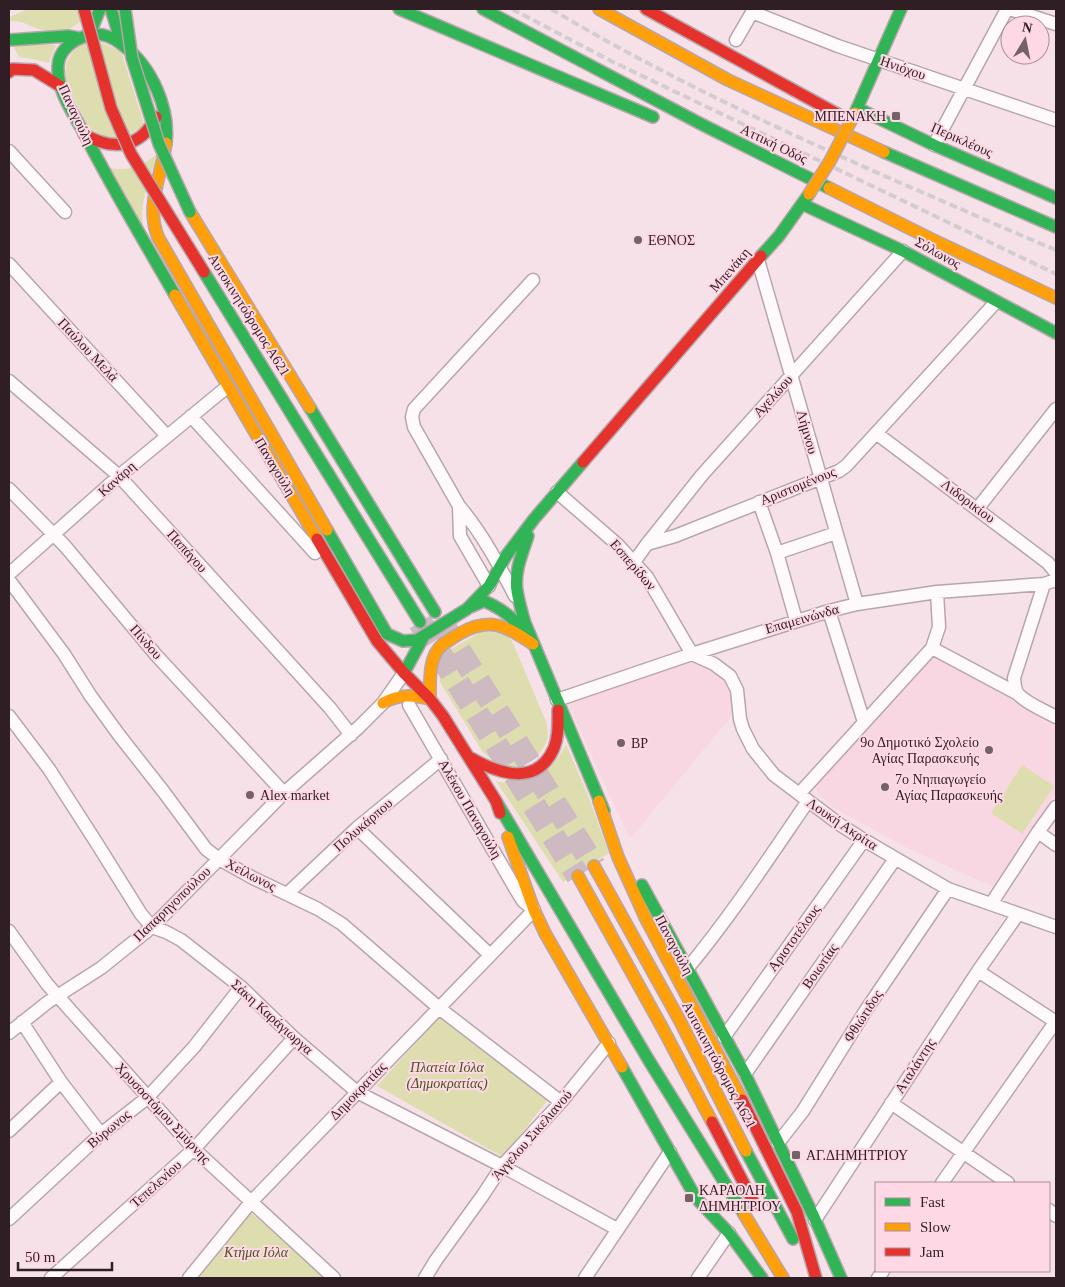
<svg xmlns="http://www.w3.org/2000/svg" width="1065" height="1287" font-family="Georgia,serif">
<rect width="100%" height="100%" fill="#f6e1e8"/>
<!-- built -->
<path fill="#f8d7e2" d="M689,653l37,22 7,18 1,20 -104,126 -64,-139z
M937,655l6,1 113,67v71l-62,93 -85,-38 -77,-42 -16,-16 1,-8 60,-65 54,-61z"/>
<!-- green -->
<path fill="#deddb0" d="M28,9h62c-11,19 -29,28 -51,20 -14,-4 -13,-8 -30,-8v-4z
M97,41l24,10 24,76 -33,13 -23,-12 -22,-43 -2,-12 2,-11 6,-11 10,-8z
M13,45h43l-7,18 -16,-4 -14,-2z
M160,151c-10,26 -22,51 -16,79l-37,-63c19,6 40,-2 53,-16z
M482,631l25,3 6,9 34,81c0,4 1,9 1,12 -4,21 -27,36 -48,29 -7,-3 -13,-9 -18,-14l-42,-69 -1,-10 5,-15 4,-6z
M566,744l23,54 20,55 -46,29 -67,-101c35,7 54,-6 70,-37z
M1022,765l32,21 -32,48 -31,-21z
M440,1016l110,81 -47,60 -126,-71z
M251,1213l74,59 -5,6h-121z"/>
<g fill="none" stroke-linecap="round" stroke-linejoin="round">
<!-- highway-tunnel -->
<path stroke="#cebac1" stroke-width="24" stroke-dasharray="24 12" stroke-linecap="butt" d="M440,620l154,246
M420,622l158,254"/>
<!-- street casing -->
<g stroke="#b7a6ac" stroke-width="15">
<path id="street" d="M1010,9l46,15
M752,12l86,34 218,74
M736,40l18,-31
M934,145l73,-136
M9,151l56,61
M758,260l99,344
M9,264l158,172
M9,381l110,95 211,232 21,27
M191,416l124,137
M876,433l172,130 8,10
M9,489l56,57 91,109 128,138
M557,492l61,53 29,32 45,77 22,10 16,12 7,14 3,29 3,10 10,20 21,26 65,49 25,16 84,49 108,38
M759,502l18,51 19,67
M459,506l1,30 29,50
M978,508l78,-99
M647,544l55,-69 201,-224
M777,553l59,-20
M634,562l13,-18 28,-8 164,-65 7,-5 150,-164
M9,574l110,-98 108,-89
M9,580l55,74 26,41 29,40 44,56 43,58 13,10 34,19 65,31 24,15 97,84 122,94
M1044,584l-30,94c1,6 0,11 4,16 9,10 26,16 38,23
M515,596c-16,-31 -33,-63 -56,-90l-45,-79 -2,-10 2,-8 119,-129
M829,611l35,111
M932,648l86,46
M557,700l135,-46 137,-43 28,-7 80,-12 107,-8 12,-4
M9,716l40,53 47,73 45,72 11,13 14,5 15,8 60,47 53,51 63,54 145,74 115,63
M799,794l133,-146 7,-21 -2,-35
M357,828l132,126
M1038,832l18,13
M288,893l69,-65 84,-69
M991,904l47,-72 18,-25
M9,931l38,53 147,165 140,129
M687,969c44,-53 82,-111 121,-168
M978,971l78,51
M22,1022l39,60 40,52
M9,1033l39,-31 53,-34 51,-41 132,-134 75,-66 24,-24 21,-30
M724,1037l140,-197
M745,1074l150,-215
M891,1103l117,80
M9,1131l52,-49
M778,1143l25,-32 63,-101 82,-121
M942,1183l114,-162
M1049,1210l7,6
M9,1219l92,-85 46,-36 47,-51 47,-60
M815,1220l163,-249 40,-57
M51,1278l143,-129 100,-111
M189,1278l62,-76 283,-292 -11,-9 -8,-13 -106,-183
M425,1278l11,-18 47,-65 19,-29 59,-64 48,-59
M585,1278l85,-126
M698,1278l31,-45
M878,1278l5,-7"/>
</g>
<!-- fast casing -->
<g stroke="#b7a6ac" stroke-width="14">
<path id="fast" d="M111,9l10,33
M399,9l254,108
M483,9l220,116 126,63
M87,35l6,-9 7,-17
M9,40l59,-4 11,2
M857,108l77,37 122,53
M855,113l46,-104
M166,143c4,-34 -14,-76 -42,-97 -11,-9 -23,-15 -38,-10 -14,4 -28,15 -28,31 -1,24 15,46 26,66 28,55 60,108 91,162
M884,152l172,75
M802,204l101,47 153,82
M761,256l18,-20 30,-42
M310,408l125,204
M297,423l123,199
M327,530l60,104 16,7 14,-1 50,-31 22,-23 17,-30 28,-37 49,-57
M528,536c-6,18 -14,36 -11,55 2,11 5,22 8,32l79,188
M468,608l16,-7c17,7 29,16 40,31
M404,673l20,-37
M496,801l152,258 96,155
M642,885l103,189 69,143 27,61
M622,1067l74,131 33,35 33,45
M746,1151l47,88"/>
</g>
<!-- slow casing -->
<g stroke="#b7a6ac" stroke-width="14">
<path id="slow" d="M599,9l129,71 156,72
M166,143c-4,32 -21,62 -8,94l169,293
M829,188l100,50 127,60
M190,212l120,196
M175,295l142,244
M430,699c0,-17 -2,-43 13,-55 5,-3 11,-7 16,-10 31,-18 47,-8 74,10
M383,703c16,-9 30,-8 47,-4
M599,801l19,56 28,62 96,181
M508,837l26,73 12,25 76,132
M594,866l86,155 66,130
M578,876l85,153 49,93
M744,1214l39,64"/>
</g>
<!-- jam casing -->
<g stroke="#b7a6ac" stroke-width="14">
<path id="jam" d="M646,9l195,107
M9,72l3,-3 22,1 26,16
M84,134c28,17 56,15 72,-17
M583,462l178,-206
M317,539l60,102 27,32 26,26 13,17 53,85 4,12
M471,758c28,16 66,29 83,-10 5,-12 4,-25 4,-38
M742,1100l55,112 19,66
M712,1122l43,83"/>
</g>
<!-- street -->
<use href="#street" stroke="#fefafc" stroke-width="12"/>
<!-- fast -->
<use href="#fast" stroke="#30b455" stroke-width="11"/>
<!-- slow -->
<use href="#slow" stroke="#ff9f0a" stroke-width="11"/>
<!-- jam -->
<use href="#jam" stroke="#e5322d" stroke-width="11"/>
<!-- rail -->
<path stroke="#d4cdd0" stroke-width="4" stroke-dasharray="8 4" stroke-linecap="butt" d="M512,9l99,52 445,213
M551,9c111,66 227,120 345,172 54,23 107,47 160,69"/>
<!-- fast-bridge casing -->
<g stroke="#b7a6ac" stroke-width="14" stroke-linecap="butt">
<path id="fast-bridge" d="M125,9l7,49 27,86 31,68
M204,272l93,151"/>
</g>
<!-- slow-bridge casing -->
<g stroke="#b7a6ac" stroke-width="14" stroke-linecap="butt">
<path id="slow-bridge" d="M809,194l21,-33 25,-48"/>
</g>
<!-- jam-bridge casing -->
<g stroke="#b7a6ac" stroke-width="14" stroke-linecap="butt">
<path id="jam-bridge" d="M84,9l27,99 20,46 73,118"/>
</g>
<!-- fast-bridge -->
<use href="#fast-bridge" stroke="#30b455" stroke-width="11"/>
<!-- slow-bridge -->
<use href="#slow-bridge" stroke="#ff9f0a" stroke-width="11"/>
<!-- jam-bridge -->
<use href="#jam-bridge" stroke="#e5322d" stroke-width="11"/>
</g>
<!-- markers -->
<g fill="#756269" stroke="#fed9e5" stroke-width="2">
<rect x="891" y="111" width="10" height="10" rx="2.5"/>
<circle cx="638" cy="240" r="5"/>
<circle cx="621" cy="743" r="5"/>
<circle cx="989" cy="750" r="5"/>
<circle cx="885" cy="787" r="5"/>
<circle cx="250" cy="795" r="5"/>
<rect x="791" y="1150" width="10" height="10" rx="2.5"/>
<rect x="684" y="1193" width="10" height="10" rx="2.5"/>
</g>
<g text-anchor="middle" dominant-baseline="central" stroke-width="4" stroke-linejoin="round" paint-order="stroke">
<!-- street labels -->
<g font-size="14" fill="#2f1e24" stroke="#fed9e5">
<text transform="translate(903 68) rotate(19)">Ηνιόχου</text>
<text transform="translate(76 115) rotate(65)">Παναγούλη</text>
<text transform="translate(962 140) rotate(24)">Περικλέους</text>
<text transform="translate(774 144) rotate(26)">Αττική Οδός</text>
<text transform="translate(938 253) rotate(29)">Σόλωνος</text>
<text transform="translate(730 270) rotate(-49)">Μπενάκη</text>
<text transform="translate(249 315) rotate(58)">Αυτοκινητόδρομος Α621</text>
<text transform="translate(88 350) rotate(47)">Παύλου Μελά</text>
<text transform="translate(773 396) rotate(-48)">Αχελώου</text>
<text transform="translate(807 432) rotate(74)">Λήμνου</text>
<text transform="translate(275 467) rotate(59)">Παναγούλη</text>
<text transform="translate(117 479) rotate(-42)">Κανάρη</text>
<text transform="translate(798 486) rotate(-22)">Αριστομένους</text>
<text transform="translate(968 501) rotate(37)">Λιδορικίου</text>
<text transform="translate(187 551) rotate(48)">Παπάγου</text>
<text transform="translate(633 565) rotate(49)">Εσπερίδων</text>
<text transform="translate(802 619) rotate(-16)">Επαμεινώνδα</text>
<text transform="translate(146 642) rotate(49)">Πίνδου</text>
<text transform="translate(470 809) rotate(60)">Αλέκου Παναγούλη</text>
<text transform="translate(842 824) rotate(34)">Λουκή Ακρίτα</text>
<text transform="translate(363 825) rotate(-41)">Πολυκάρπου</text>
<text transform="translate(251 875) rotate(27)">Χείλωνος</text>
<text transform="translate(172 904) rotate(-44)">Παπαρηγοπούλου</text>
<text transform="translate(794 938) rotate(-54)">Αριστοτέλους</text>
<text transform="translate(674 945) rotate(62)">Παναγούλη</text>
<text transform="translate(820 966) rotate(-55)">Βοιωτίας</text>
<text transform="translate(863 1016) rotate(-57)">Φθιώτιδος</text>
<text transform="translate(272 1017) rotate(42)">Σάκη Καράγιωργα</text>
<text transform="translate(719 1065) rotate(62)">Αυτοκινητόδρομος Α621</text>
<text transform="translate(915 1066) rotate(-57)">Αταλάντης</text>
<text transform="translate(358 1091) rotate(-46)">Δημοκρατίας</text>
<text transform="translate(163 1113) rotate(47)">Χρυσοστόμου Σμύρνης</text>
<text transform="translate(109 1129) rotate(-40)">Βύρωνος</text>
<text transform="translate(532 1135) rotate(-49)">Άγγελου Σικελιανού</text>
<text transform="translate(156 1184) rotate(-42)">Τεπελενίου</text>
</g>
<!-- poi labels -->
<g font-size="14" fill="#2f1e24" stroke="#fed9e5" text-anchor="start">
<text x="886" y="116" text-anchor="end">ΜΠΕΝΑΚΗ</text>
<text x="648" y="240">ΕΘΝΟΣ</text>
<text x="979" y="742" text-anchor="end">9ο Δημοτικό Σχολείο<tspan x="979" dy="16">Αγίας Παρασκευής</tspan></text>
<text x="631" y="743">BP</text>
<text x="895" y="779">7ο Νηπιαγωγείο<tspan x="895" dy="16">Αγίας Παρασκευής</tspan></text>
<text x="260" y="795">Alex market</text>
<text x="806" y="1155">ΑΓ.ΔΗΜΗΤΡΙΟΥ</text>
<text x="699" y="1190">ΚΑΡΑΟΛΗ<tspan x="699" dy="16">ΔΗΜΗΤΡΙΟΥ</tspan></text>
</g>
<!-- park labels -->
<g font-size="14" font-style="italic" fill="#4b531d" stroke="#fed9e5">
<text x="447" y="1067">Πλατεία Ιόλα<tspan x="447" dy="16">(Δημοκρατίας)</tspan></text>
<text x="256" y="1252">Κτήμα Ιόλα</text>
</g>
</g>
<!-- border -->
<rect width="1065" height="1287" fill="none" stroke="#2f1e24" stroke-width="20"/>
<!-- legend -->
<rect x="875" y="1182" width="175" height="90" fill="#fed9e5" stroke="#ab8e98"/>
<rect x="885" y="1198" width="25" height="8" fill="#30b455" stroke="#ab8e98"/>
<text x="920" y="1207" font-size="15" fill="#2f1e24">Fast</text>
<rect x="885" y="1223" width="25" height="8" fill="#ff9f0a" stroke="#ab8e98"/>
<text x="920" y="1232" font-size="15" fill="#2f1e24">Slow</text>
<rect x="885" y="1248" width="25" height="8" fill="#e5322d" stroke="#ab8e98"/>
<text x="920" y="1257" font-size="15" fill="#2f1e24">Jam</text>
<!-- north arrow -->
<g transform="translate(1025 40) rotate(10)"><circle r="24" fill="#fed9e5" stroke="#ab8e98"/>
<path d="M0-4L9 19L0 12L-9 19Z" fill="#756269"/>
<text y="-8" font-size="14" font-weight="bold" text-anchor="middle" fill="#2f1e24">N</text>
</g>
<!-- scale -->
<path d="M18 1262v8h94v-8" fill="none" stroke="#2f1e24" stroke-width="2.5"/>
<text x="25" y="1262" font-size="15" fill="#2f1e24" stroke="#fed9e5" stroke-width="4" paint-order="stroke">50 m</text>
</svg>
